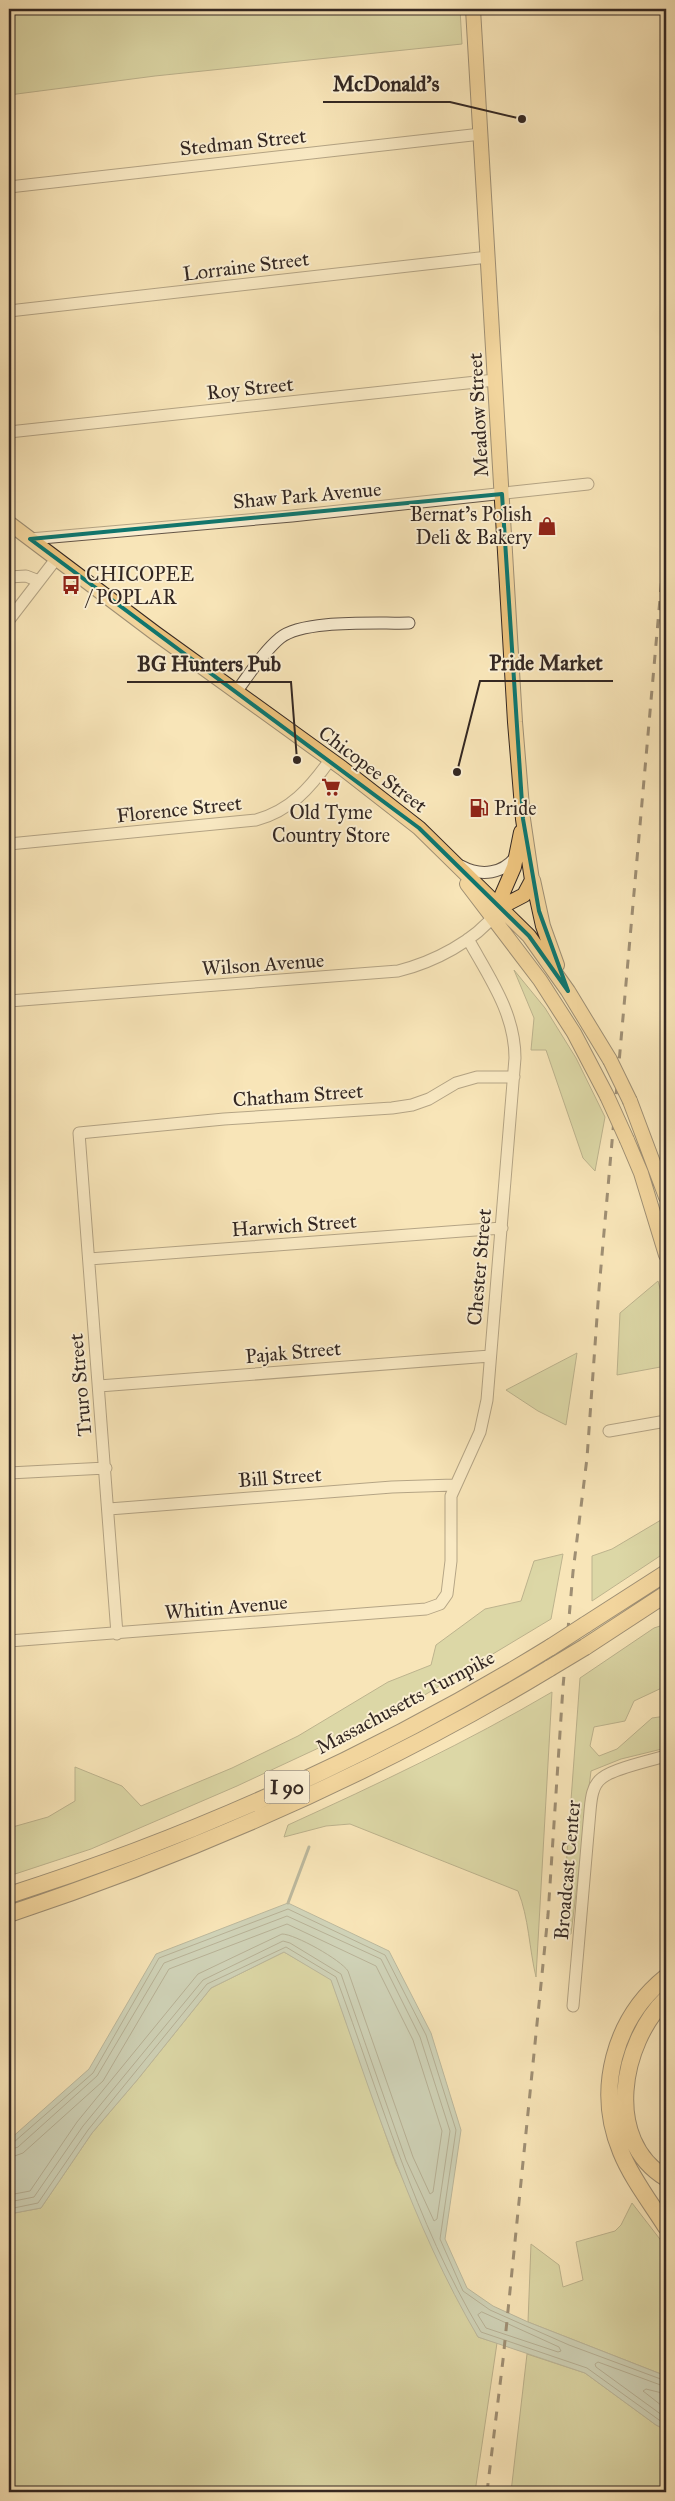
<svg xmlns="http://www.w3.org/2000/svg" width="675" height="2501" font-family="'IM FELL Great Primer',serif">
<rect width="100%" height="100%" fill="#f8e5b8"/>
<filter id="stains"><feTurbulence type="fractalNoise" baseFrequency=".004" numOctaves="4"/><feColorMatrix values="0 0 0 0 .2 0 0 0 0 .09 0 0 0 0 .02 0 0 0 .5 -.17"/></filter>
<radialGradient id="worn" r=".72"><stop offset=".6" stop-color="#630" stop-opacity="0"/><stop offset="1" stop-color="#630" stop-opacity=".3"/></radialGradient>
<!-- green -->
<path fill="#bac591" stroke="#76765a" d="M9,9h451l2,35 -307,32 -146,19z
M514,970l31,38 31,50 29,59 -10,54 -12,-13 -37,-108h-15l3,-32z
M658,1281l8,28v57l-49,9 3,-62z
M577,1353l-11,72 -28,-14 -32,-21z
M666,1517v35l-74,49v-45l20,-7z
M563,1554l-12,65 -153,92 -161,75 -146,63 -82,27v-48l39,-11 27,-16v-34l47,19 19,20 91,-38 66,-32 90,-54 43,-17 5,-20 49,-36 36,-8 13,-40z
M666,1624v62l-32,15 -9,20 -31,6 -4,19 9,10 18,-7 35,-31 14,-2v32l-45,11 -30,12 -20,163 -10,2 19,-258 74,-50z
M552,1692l-16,285c-7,-29 -7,-59 -18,-86l-168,-67 -24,2 -42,11 4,-12c90,-41 179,-83 264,-133z
M284,1952l47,27 65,185 82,173 19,6 -22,149h-466v-278l32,-6 51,-75 46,-54 73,-91z
M632,2203l34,44v129l-138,-54 3,-78 28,21 4,22 20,-7 -7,-38 39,-11 6,-6z
M527,2354l58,19 71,52 10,5v62h-155z"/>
<!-- water -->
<path fill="#a0bdb8" stroke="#74817c" d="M288,1903l101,48 42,82 30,97 -16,109 22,49 26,18 35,16 138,54v54l-10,-5 -71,-52 -107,-36c-66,-112 -104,-236 -147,-357l-47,-28 -73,36 -73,91 -46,54 -51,75 -32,6v-74l80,-71 67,-115z"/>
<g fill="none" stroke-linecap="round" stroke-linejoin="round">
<!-- shore -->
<path stroke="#6a726d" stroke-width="1" d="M9,2144l5,-2 79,-69 66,-115 129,-49 97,46 41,80 30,95 -16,109 23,52 27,19 36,16 43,19 97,36
M9,2150l9,-3 79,-71 67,-113 123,-47 94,43 39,78 30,94 -13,88 -3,2 -28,-61 -65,-186 -51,-31 -7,-2 -80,39 -120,146 -49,71 -25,5
M9,2158l14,-5 80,-72 66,-112 118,-45 89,42 37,74 29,91 -9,61 -3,2 -17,-37 -65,-186c-7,-11 -53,-37 -66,-37l-84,40 -121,148 -47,69 -21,4
M9,2209l29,-6 50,-73 119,-146 79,-37 50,30c45,121 78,243 145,355l106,36 79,57
M482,2312l77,35 2,4 -3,1 -72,-24 -8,-13z
M666,2387l-68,-25 -3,2 1,3 70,51
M666,2394l-20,-5 -3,2 23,18"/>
<!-- stream -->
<path stroke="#74817c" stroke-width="3" d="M288,1903l21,-56"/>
<!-- minor casing -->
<g stroke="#645648" stroke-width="13">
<path id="minor" d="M9,187l472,-53
M9,311l479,-54
M9,432l486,-52
M30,539l262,-23 296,-32
M9,577l17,-1 13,5
M9,620l47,-61
M236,692c13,-17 27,-40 44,-54 23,-19 98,-14 129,-15
M9,844l247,-24c34,-9 54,-32 74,-60
M461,866c20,11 43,8 56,-11
M9,1001l389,-30c36,-9 77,-30 99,-59
M89,1259l413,-31
M99,1386l391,-30
M609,1431l57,-10
M9,1473l97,-5
M109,1509l283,-22 62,-2
M117,1634l-38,-501 145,-14 168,-11 20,-3 17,-6 27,-16 21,-6h37
M9,1641l417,-32 14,-5 7,-10 4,-33v-65l29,-64 7,-32 28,-342c0,-45 -26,-81 -47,-119
M573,2006l17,-195c1,-11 2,-26 12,-33 10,-9 50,-18 64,-22"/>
</g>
<!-- major casing -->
<g stroke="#332722" stroke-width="16">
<path id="major" d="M473,9l42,713 8,97 9,61 -8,15 -23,12
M9,523l146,110 187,135 77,60 110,108 39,55 42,69
M533,880l10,46 14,39
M467,884l73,96 34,53 33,63
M501,907v-10l13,-30 7,-35
M630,1101l36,96
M627,1140l14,33 25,82"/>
</g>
<!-- highway casing -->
<g stroke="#332722" stroke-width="18">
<path id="highway" d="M585,1625l81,-52
M585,1647l81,-53
M9,1895c189,-60 373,-144 542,-248
M9,1914c188,-63 371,-143 541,-246
M666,1977c-52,42 -71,113 -45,175 11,27 30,51 45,75
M666,1999c-45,44 -63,141 0,179"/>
</g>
<!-- minor -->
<use href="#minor" stroke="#faeed1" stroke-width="11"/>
<!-- major -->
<use href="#major" stroke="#ecc27c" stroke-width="14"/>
<!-- highway -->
<use href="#highway" stroke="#ecc27c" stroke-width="16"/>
<!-- rail -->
<path stroke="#332722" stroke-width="3" stroke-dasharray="9 9" stroke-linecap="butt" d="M487,2492l16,-132 45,-445 15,-228 10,-115 14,-114 12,-169 67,-758"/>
<!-- major-bridge casing -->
<g stroke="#332722" stroke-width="16" stroke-linecap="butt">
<path id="major-bridge" d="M610,1060l20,41
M607,1096l20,44"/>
</g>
<!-- highway-bridge casing -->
<g stroke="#332722" stroke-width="18" stroke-linecap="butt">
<path id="highway-bridge" d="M551,1647l34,-22
M550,1668l35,-21"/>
</g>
<!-- major-bridge -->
<use href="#major-bridge" stroke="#ecc27c" stroke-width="14"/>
<!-- highway-bridge -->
<use href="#highway-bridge" stroke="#ecc27c" stroke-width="16"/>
</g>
<!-- marked area -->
<path d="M0 0H675V2501H0ZM502,494l21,325 16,92 29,80 -39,-55 -110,-108 -389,-289z" fill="#f8e5b8" fill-opacity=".55" fill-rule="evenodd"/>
<path fill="none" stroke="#0f766e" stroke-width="4" stroke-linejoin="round" d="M502,494l21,325 16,92 29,80 -39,-55 -110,-108 -389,-289z"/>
<!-- icons -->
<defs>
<g id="shop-bare" transform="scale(1.5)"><path d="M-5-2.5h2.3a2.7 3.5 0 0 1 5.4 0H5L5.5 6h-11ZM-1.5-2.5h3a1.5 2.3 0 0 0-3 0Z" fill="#8f2418" stroke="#faeed1" stroke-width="2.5" paint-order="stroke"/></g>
<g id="bus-bare" transform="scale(1.5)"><path d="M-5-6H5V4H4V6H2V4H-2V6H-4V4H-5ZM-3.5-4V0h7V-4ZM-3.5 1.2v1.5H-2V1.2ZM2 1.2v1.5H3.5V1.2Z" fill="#8f2418" stroke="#faeed1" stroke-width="2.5" paint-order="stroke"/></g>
<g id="supermarket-bare" transform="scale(1.5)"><path d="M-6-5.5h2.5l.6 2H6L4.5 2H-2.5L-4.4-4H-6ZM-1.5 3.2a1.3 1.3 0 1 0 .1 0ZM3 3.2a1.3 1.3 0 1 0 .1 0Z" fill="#8f2418" stroke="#faeed1" stroke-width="2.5" paint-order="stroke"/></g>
<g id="fuel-bare" transform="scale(1.5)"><path d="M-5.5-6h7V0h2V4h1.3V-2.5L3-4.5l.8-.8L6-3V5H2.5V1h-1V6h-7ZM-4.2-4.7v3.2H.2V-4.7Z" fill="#8f2418" stroke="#faeed1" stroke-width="2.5" paint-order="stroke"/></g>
</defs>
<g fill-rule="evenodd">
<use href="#shop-bare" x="547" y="526"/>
<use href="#bus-bare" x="71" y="585"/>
<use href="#supermarket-bare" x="331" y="787"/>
<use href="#fuel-bare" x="479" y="808"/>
</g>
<g text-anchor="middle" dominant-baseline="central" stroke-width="4" stroke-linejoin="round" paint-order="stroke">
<!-- shield labels -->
<rect fill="#faeed1" stroke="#6f6356" stroke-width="1" x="264.5" y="1770.5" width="45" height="33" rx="4"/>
<g font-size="19" font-weight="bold" fill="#332722">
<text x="287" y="1787">I 90</text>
</g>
<!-- street labels -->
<g font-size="20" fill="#332722" stroke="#faeed1">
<text transform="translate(243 142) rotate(-6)">Stedman Street</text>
<text transform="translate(246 266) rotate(-7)">Lorraine Street</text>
<text transform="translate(250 388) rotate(-6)">Roy Street</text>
<text transform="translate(478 415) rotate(-93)">Meadow Street</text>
<text transform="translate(307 495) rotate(-5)">Shaw Park Avenue</text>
<text transform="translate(373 769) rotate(37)">Chicopee Street</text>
<text transform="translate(179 809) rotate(-6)">Florence Street</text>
<text transform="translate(263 964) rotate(-4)">Wilson Avenue</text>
<text transform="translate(298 1095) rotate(-4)">Chatham Street</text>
<text transform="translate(294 1225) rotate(-4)">Harwich Street</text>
<text transform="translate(479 1267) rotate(-85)">Chester Street</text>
<text transform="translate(293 1352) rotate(-5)">Pajak Street</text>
<text transform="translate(80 1385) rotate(-95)">Truro Street</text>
<text transform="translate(280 1477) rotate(-4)">Bill Street</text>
<text transform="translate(226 1607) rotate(-5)">Whitin Avenue</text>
<text transform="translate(405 1702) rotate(-28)">Massachusetts Turnpike</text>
<text transform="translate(567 1870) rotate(-85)">Broadcast Center</text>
</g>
<!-- poi labels -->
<g font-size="20" fill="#332722" stroke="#faeed1" text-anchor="start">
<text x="532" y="514" text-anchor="end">Bernat's Polish<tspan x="532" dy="23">Deli &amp; Bakery</tspan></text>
<text x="86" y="574">CHICOPEE<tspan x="86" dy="23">/ POPLAR</tspan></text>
<text x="494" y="808">Pride</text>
<text x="331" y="812" text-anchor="middle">Old Tyme<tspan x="331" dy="23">Country Store</tspan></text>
</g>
</g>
<!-- callouts -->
<path fill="none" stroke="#332722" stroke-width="2" d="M522 119L450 102H323M457 772L480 681H613M297 760L291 682H127"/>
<g fill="#332722" stroke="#faeed1" stroke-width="2">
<circle cx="522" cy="119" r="5"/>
<circle cx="457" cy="772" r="5"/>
<circle cx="297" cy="760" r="5"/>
</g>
<g font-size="21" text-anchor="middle" font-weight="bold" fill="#332722" stroke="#faeed1" stroke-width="4" stroke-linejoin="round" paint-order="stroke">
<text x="386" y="91">McDonald's</text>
<text x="546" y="670">Pride Market</text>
<text x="209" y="671">BG Hunters Pub</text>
</g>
<!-- margin -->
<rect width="675" height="2501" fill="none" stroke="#f8e5b8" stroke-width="30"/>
<rect x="10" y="10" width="655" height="2481" fill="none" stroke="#332722" stroke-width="2.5"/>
<rect x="15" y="15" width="645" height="2471" fill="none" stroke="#332722"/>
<rect width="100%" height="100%" filter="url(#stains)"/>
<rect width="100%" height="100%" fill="url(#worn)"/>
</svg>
